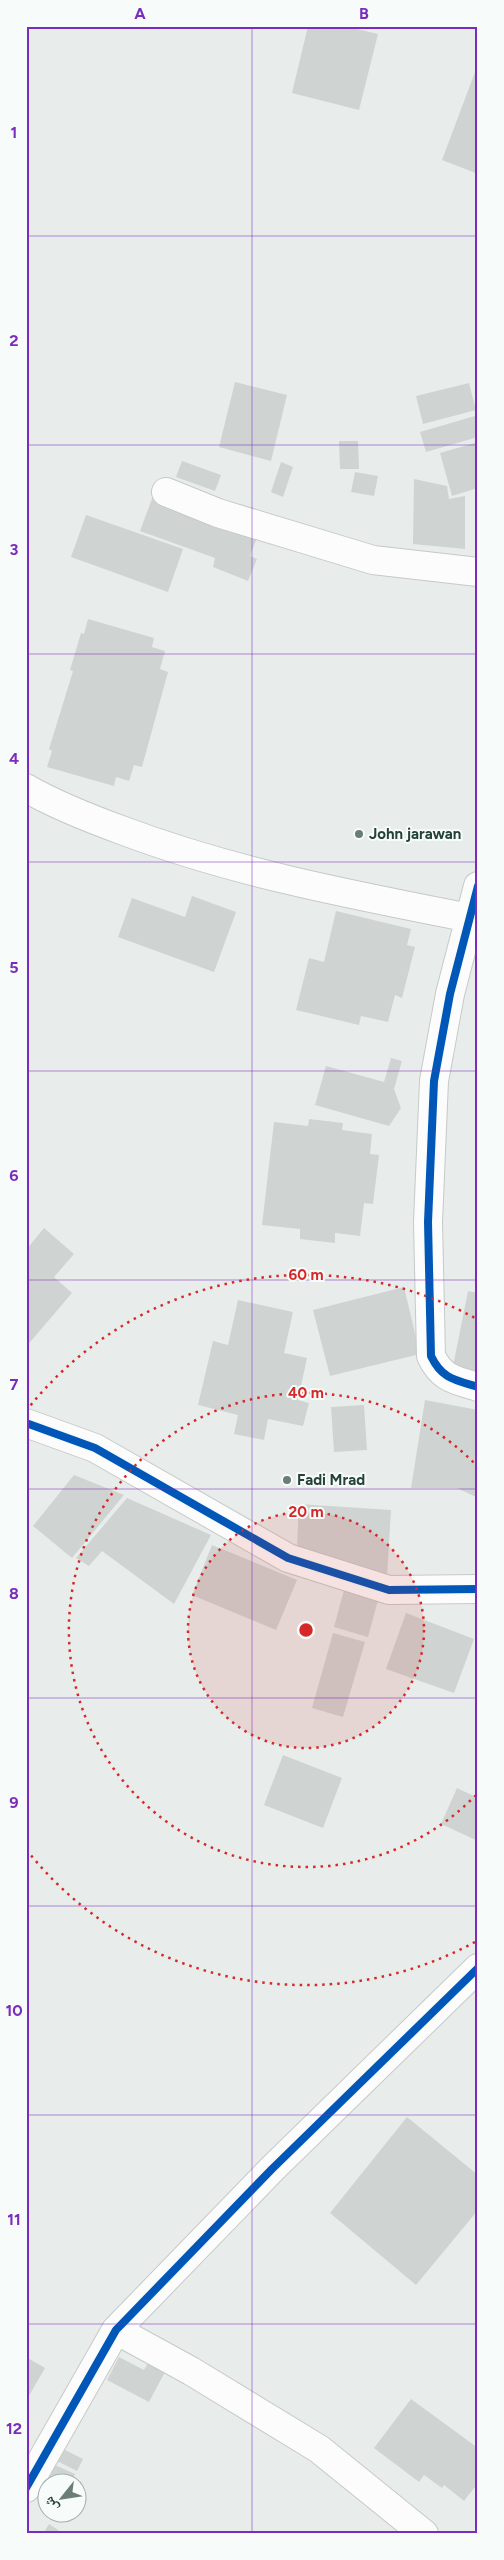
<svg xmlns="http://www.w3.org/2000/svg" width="504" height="2560" font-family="Figtree,'Noto Naskh Arabic',sans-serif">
<rect width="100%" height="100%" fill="#e8edeb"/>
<!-- building -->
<path fill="#cfd4d2" d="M308,26h37l33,8 -19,76 -67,-17z
M475,72l3,1v101l-36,-14z
M235,382l52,13 -16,66 -52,-14z
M469,383l7,27 -53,14 -7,-28z
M475,416l3,21 -52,15 -6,-20z
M339,441h19l1,28h-19z
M478,442v46l-26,8 -12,-43z
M182,461l39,14 -6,16 -39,-14z
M281,462l12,5 -10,30 -12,-5z
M355,472l23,4 -4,20 -23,-4z
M414,479l33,7 2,13 16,-3v53l-52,-5z
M153,496l105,39 -8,21 7,3 -9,22 -35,-14 2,-9 -75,-27z
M86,515l97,34 -15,43 -97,-35z
M88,619l66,19 -2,9 13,4 -5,18 8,3 -26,95 -8,-2 -5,16 -13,-4 -2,9 -67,-19 5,-16 -3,-2 24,-78 -3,-1 11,-37 3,1z
M192,896l44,16 -22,60 -96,-35 14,-39 53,19z
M336,911l75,18 -4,16 8,2 -13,51 -7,-3 -7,27 -27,-6 -2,9 -63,-15 13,-52 15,4z
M391,1058l11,3 -8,28 7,19 -12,18 -74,-21 11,-39 58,16z
M309,1119l34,4 -1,7 30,4 -2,20 9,1 -6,49 -9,-1 -4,33 -25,-3v10l-35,-4v-10l-38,-4 12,-103 34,4z
M44,1228l30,26 -20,23 18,16 -46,54v-97z
M404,1287l16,67 -90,22 -17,-66z
M468,1291l10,2v83l-26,-5z
M238,1300l55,12 -9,41 23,5 -9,42 11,3 -6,23 -35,-7 -4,21 -30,-6 4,-19 -40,-10 15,-64 15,4z
M425,1400l53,10v88l-21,-10h-46z
M364,1405l3,45 -33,2 -3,-45z
M74,1475l50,20 -52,63 -39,-32z
M127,1498l84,37 -37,69 -72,-53 -13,15 -13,-8z
M299,1504l92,6 -4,67 -90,-29z
M212,1545l85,35 -21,50 -84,-35z
M344,1590l34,10 -10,37 -34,-10z
M406,1613l68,26 -20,54 -68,-24z
M333,1633l32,9 -22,75 -31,-9z
M283,1755l59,23 -19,50 -59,-23z
M457,1788l21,10v43l-37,-17z
M407,2117l71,58v35l-62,75 -86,-72z
M26,2357l19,11 -19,33z
M119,2357l25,13 5,-9 17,9 -17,32 -42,-22z
M411,2399l67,49v35l-14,18 -20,-16 -2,3 -18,-13 -5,7 -45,-34z
M63,2449l20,10 -6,12 -20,-10z
M55,2465l20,9 -4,8 -23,-2z
M49,2524l15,10h-21z"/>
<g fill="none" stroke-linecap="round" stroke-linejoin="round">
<!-- minor casing -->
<g stroke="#c5cac8" stroke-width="30">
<path id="minor" d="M166,492l52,21 155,47 105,12
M26,788c31,18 65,31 98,43 112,42 229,64 346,87
M478,886l-28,108 -16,87 -6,141 3,134c11,23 24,24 47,31
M26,1423l69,25 193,110 101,32 89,-1
M116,2330l75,41 128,78 105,85
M26,2488l90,-158 156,-161 206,-201"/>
</g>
<!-- minor -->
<use href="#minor" stroke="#fcfcfc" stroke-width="28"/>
<!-- cycleway casing -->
<g stroke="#f7fbf9" stroke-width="11">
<path id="cycleway" d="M478,886l-28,108 -16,87 -6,141 3,134c11,23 24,24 47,31
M26,1423l69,25 193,110 101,32 89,-1
M26,2488l90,-158 156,-161 206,-201"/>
</g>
<!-- cycleway -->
<use href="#cycleway" stroke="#0057b8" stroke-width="8"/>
</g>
<!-- grid -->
<path fill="none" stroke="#7b2cbf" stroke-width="1" stroke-opacity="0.55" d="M252,26v2508M26,236h452M26,445h452M26,654h452M26,862h452M26,1071h452M26,1280h452M26,1489h452M26,1698h452M26,1906h452M26,2115h452M26,2324h452"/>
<!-- distance rings -->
<circle cx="306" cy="1630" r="118" fill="#d62828" fill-opacity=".12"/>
<g fill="none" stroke="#d62828" stroke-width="2.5" stroke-dasharray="2.5 5">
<circle cx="306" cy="1630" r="118"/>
<path d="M476 1795A237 237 0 1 1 476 1465"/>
<path d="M475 1942A355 355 0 0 1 26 1849M26 1411A355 355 0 0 1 475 1318"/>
</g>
<!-- markers -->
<g fill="#697e78" stroke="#f7fbf9" stroke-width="2">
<circle cx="359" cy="834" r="5"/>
<circle cx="287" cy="1480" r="5"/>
</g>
<g text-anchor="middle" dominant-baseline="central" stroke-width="4" stroke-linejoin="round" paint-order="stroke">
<!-- poi labels -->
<g font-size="15" font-weight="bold" fill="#24423a" stroke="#f7fbf9" text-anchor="start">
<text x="369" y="834">John jarawan</text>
<text x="297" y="1480">Fadi Mrad</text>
</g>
</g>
<circle cx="306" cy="1630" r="8" fill="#d62828" stroke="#f7fbf9" stroke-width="2.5"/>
<g font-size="15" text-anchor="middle" font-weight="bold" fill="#d62828" stroke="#f7fbf9" stroke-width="4" stroke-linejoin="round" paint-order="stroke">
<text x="306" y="1280">60 m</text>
<text x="306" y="1398">40 m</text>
<text x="306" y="1517">20 m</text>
</g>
<!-- border -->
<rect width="504" height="2560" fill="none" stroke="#f7fbf9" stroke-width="55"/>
<!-- north arrow -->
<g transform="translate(62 2498) rotate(240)"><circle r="24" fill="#f7fbf9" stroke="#a3b1ad"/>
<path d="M0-4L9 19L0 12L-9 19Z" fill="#697e78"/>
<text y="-8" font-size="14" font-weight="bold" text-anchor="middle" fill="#24423a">ش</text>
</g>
<rect x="28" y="28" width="448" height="2504" fill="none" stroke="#7b2cbf" stroke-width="2"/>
<g font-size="16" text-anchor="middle" font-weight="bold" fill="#7b2cbf">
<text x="140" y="19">A</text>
<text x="364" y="19">B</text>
<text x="14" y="138">1</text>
<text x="14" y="346">2</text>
<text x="14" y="555">3</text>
<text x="14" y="764">4</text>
<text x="14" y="973">5</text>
<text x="14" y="1181">6</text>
<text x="14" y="1390">7</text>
<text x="14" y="1599">8</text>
<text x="14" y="1808">9</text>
<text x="14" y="2016">10</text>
<text x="14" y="2225">11</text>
<text x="14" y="2434">12</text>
</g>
</svg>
